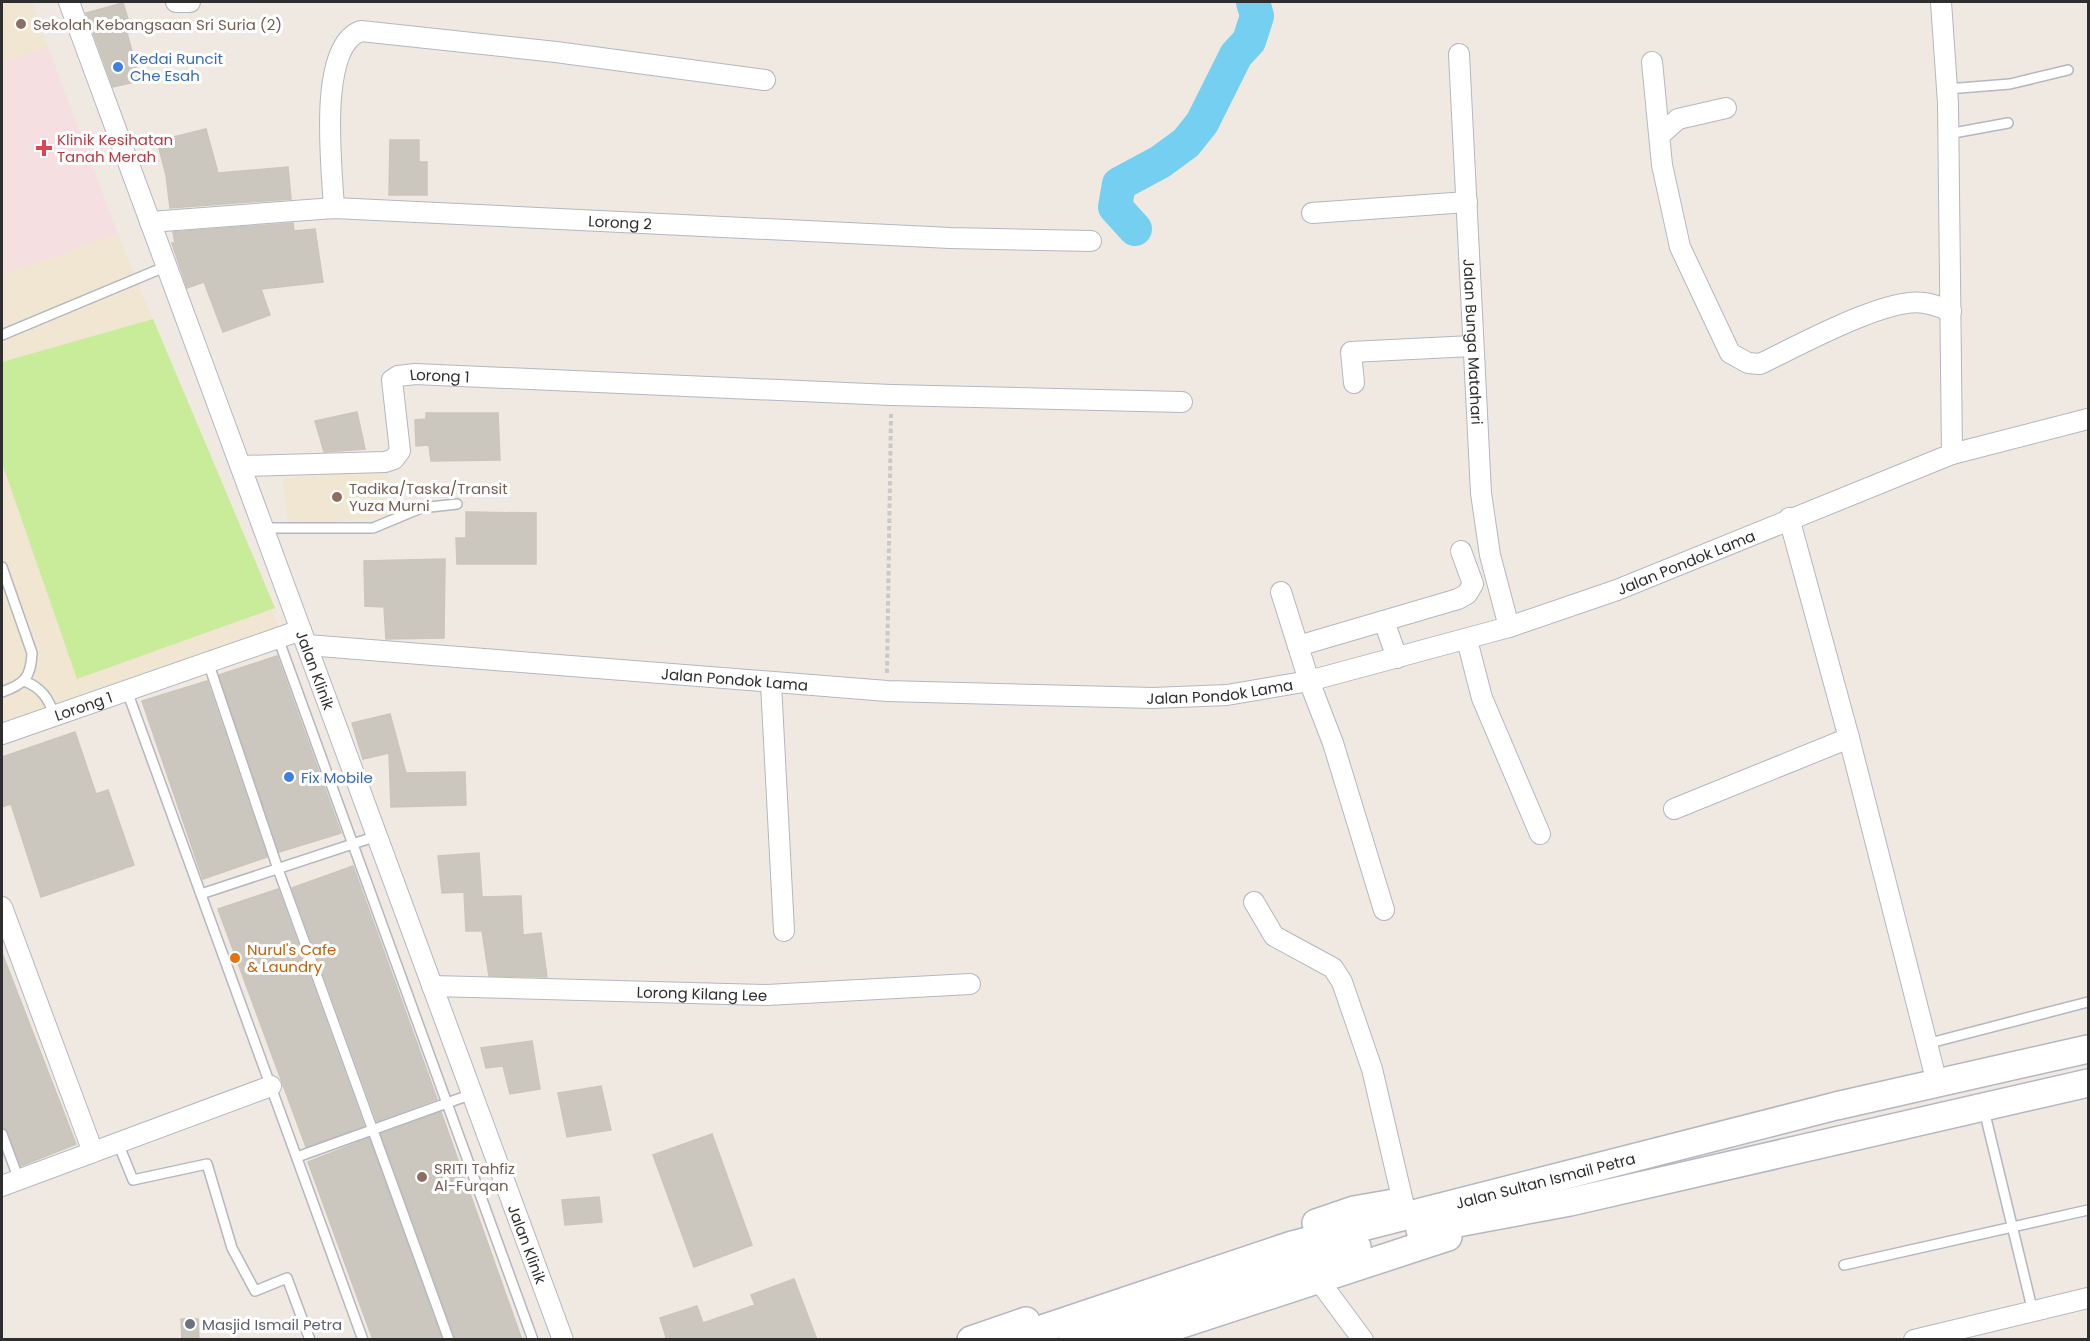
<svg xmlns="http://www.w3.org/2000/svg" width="2090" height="1341" font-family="Poppins,sans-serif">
<rect width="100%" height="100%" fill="#efe9e1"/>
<!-- education -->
<path fill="#f0e6d1" d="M2,2h30l16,45 -46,16z
M118,234l162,396 -278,93v-448z
M387,465l5,50 -103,13 -7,-49z"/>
<!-- medical -->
<path fill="#f5dfe0" d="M48,47l70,187 -116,41v-212z"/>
<!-- pitch -->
<path fill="#c9ec9a" d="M153,319l122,289 -198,71 -75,-216v-101z"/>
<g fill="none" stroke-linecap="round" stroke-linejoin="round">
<!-- river -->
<path stroke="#75cff0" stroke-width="34" d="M1135,229l-20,-22 4,-23 41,-22 26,-19 16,-20 34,-68 13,-14 8,-25 -4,-14"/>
</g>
<!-- building -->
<path fill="#cbc7bf" stroke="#cbc5ba" stroke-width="1.5" d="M123,3l9,29 -5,1 13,48 -27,6 -27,-74z
M206,129l12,44 70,-6 3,32 -121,9 -4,-33 -9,-34z
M390,140h29v22h8v33h-38z
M293,223l1,8 21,-2 8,53 -62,7 9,26 -47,17 -19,-50 -17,6 -15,-45h3l-2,-11z
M357,412l8,37 -41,3 -9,-31z
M426,413h72l2,47 -69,1 -2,-16 -13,1 -1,-26 11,-1z
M466,512l70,1v51h-79l-1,-26h10z
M445,559l-1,79 -58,1 -2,-32 -19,-1 -1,-45z
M277,656l64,177 -62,19 -60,-177z
M207,681l60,176 -64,22 -61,-178z
M390,714l16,59 59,-1 1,33 -75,2 -2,-54 -26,6 -11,-36z
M75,732l21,62 12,-4 26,75 -93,32 -30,-93 -9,3v-50z
M479,853l3,44 39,-1 2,39 18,-2 6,44 -58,-1 -7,-45h-16l-2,-39 -22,1 -4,-37z
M353,866l84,233 -60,22 -85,-233z
M278,889l86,237 -58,21 -88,-238z
M2,953l74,191 -55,22 -13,-34 -6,-5z
M532,1041l8,48 -30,5 -7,-28 -17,2 -5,-20z
M601,1086l10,44 -44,7 -9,-44z
M441,1112l81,228h-66l-75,-206z
M712,1134l40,111 -58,22 -41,-112z
M369,1138l73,202h-69l-65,-178z
M599,1197l3,25 -37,3 -3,-25z
M794,1279l23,61h-153l2,-3 -6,-19 37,-12 6,17 52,-18 -4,-10z
M181,1319h17l1,21h-17z"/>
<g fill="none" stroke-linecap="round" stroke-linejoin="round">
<!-- lane casing -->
<g stroke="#b4b7c1" stroke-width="12">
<path id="lane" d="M1947,89l63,-5 58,-14
M1948,134l60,-11
M2,335l165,-69
M263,528h110l48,-20 36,-4
M2,567l30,86c-1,25 -8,31 -30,39
M278,638l255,702
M208,662l70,207 171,471
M24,681c18,7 24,17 31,35
M127,691l236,649
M201,894l176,-58
M1926,1044l162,-42
M1984,1110l49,202
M2,1134l17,46
M118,1143l15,37 74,-16 25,84 23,43 32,-13 23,62
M297,1157l175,-63
M1844,1265l244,-55"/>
</g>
<!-- street casing -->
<g stroke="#b4b7c1" stroke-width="22">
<g id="street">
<path id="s1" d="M69,2l494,1338"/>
<path d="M176,2h14"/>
<path d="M1941,2l7,101 4,351"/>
<path id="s2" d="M1459,54l22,439 9,62 19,72"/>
<path d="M1652,62l10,103 18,82 50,106 18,10 12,1c36,-17 128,-68 164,-61 9,1 18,5 27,8"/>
<path d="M1660,135l18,-16 48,-11"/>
<path d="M334,208c-2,-39 -17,-162 27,-177l195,21 209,28"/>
<path d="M1312,213l155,-11"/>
<path id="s3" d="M150,222l184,-14 616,30 141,3"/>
<path d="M1354,383l-3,-31 121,-6"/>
<path id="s4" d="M241,466l144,-4 9,-3 6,-8 -8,-71 6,-4 17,-2 476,21 291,7"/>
<path d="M1789,518l60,220 88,345"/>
<path d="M1281,592l28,89 24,62 51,167"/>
<path d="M1384,621l13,37"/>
<path d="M1467,640l15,58 58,136"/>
<path id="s5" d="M307,645l580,46 266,7 74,-3 82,-14 200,-54 108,-37 335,-136 136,-35"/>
<path d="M1298,646l160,-47 9,-5 6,-10 -12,-33"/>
<path d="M771,684l13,247"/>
<path id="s6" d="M2,734l299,-104"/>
<path d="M1674,809l175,-71"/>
<path d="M1254,902l20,34 59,32 9,14 30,87 31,133"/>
<path d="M2,907l91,245"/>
<path id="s7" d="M432,986l335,9 203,-11"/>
<path d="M2,1186l269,-100"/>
<path d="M1317,1278l46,62"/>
<path d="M1914,1340l174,-42"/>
</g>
</g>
<!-- secondary casing -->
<g stroke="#b4b7c1" stroke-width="30">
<g id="secondary">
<path d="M1316,1223l38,-13 40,-7"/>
<path d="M1420,1230l150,-28 518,-119"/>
<path d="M971,1340l55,-19"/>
<path id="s8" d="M1009,1340l283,-95 544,-139 252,-57"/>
<path d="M1073,1340l225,-76 59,-17"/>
<path d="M1133,1340l315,-103"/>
</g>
</g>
<!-- path -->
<path stroke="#c9c9c9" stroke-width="4" stroke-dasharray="4.5 3" stroke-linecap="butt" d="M887,673l4,-259"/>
<!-- lane -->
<use href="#lane" stroke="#fff" stroke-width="9"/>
<!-- street -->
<use href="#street" stroke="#fff" stroke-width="20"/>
<!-- secondary -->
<use href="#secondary" stroke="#fff" stroke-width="27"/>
</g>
<!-- markers -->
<g fill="#8d6e63" stroke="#fff" stroke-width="2">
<circle cx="21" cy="24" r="6"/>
<circle cx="337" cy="497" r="6"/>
<circle cx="422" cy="1177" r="6"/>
</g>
<g fill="#3f7fe0" stroke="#fff" stroke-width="2">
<circle cx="118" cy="67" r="6"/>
<circle cx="289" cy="777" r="6"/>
</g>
<path fill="#e0444e" stroke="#fff" stroke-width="2" d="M41 139h6v6h6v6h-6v6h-6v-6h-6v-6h6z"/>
<circle fill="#e8710a" stroke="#fff" stroke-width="2" cx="235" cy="958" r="6"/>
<circle fill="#6b7280" stroke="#fff" stroke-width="2" cx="190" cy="1324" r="6"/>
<g text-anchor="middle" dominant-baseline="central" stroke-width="6" stroke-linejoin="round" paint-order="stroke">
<!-- education labels -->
<g font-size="15" fill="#785e54" stroke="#fff" text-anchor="start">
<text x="33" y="24">Sekolah Kebangsaan Sri Suria (2)</text>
<text x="349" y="488">Tadika/Taska/Transit<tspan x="349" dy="17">Yuza Murni</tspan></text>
<text x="434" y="1168">SRITI Tahfiz<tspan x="434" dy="17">Al-Furqan</tspan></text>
</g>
<!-- shop labels -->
<g font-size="15" fill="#366cbe" stroke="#fff" text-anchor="start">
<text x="130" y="58">Kedai Runcit<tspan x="130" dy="17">Che Esah</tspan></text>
<text x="301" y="777">Fix Mobile</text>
</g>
<!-- health labels -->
<g font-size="15" fill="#be3a42" stroke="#fff" text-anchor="start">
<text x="57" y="139">Klinik Kesihatan<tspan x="57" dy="17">Tanah Merah</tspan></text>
</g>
<!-- street labels -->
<g font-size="15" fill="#2e2e2e" stroke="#fff">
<text stroke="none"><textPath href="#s3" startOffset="471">Lorong 2</textPath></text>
<text stroke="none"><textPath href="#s2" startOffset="288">Jalan Bunga Matahari</textPath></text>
<text stroke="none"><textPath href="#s4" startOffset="284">Lorong 1</textPath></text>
<text stroke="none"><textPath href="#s5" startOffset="1401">Jalan Pondok Lama</textPath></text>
<text stroke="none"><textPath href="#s1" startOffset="712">Jalan Klinik</textPath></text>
<text stroke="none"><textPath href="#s5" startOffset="429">Jalan Pondok Lama</textPath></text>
<text stroke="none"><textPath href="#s5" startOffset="915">Jalan Pondok Lama</textPath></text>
<text stroke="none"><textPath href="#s6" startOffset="86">Lorong 1</textPath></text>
<text stroke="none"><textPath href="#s7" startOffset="270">Lorong Kilang Lee</textPath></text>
<text stroke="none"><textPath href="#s8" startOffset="560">Jalan Sultan Ismail Petra</textPath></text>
<text stroke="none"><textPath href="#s1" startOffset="1324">Jalan Klinik</textPath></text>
</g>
<!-- food labels -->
<g font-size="15" fill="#c56008" stroke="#fff" text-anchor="start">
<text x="247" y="949">Nurul's Cafe<tspan x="247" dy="17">&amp; Laundry</tspan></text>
</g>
<!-- worship labels -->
<g font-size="15" fill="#5b616d" stroke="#fff" text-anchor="start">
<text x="202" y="1324">Masjid Ismail Petra</text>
</g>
</g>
<!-- border -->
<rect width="2090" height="1341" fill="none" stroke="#2e2e2e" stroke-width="6"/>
</svg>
